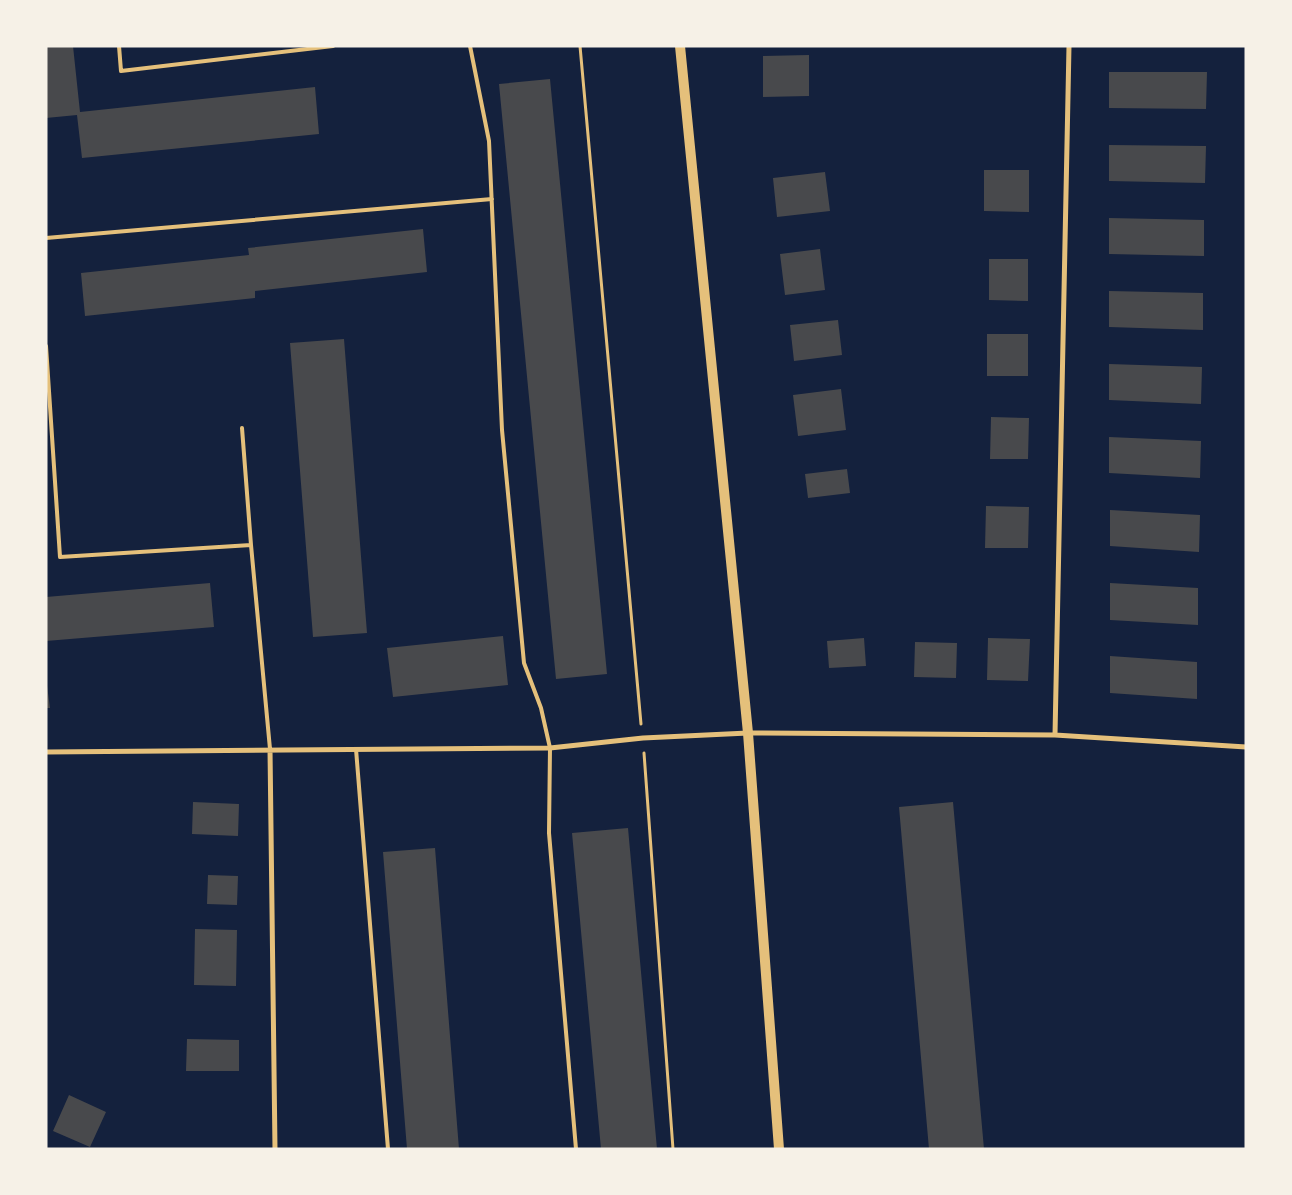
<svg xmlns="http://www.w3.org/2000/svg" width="1292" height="1195" font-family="Ubuntu,sans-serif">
<rect width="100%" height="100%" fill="#14213d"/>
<!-- building -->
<path fill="#48494c" d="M46,46h27l7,66 235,-25 4,47 -237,24 -5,-43 -31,3z
M809,55v41l-46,1v-41z
M1109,72h98l-1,37 -97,-1z
M550,79l57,595 -51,5 -57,-595z
M1109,145l97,1 -1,37 -96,-2z
M984,170h45v42l-45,-1z
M825,172l5,39 -53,6 -4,-39z
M1109,218l95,2v36l-95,-2z
M423,229l4,43 -172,19v7l-170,18 -4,-43 168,-18 -1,-7z
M820,249l5,41 -40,5 -5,-41z
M989,259h39v42l-39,-1z
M1109,291l94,2v37l-94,-3z
M838,320l4,35 -48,6 -4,-36z
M987,334h41v42h-41z
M344,339l23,294 -54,4 -23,-294z
M1109,364l93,3 -1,37 -92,-4z
M841,389l5,41 -48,6 -5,-41z
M991,417l38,1 -1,41h-38z
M1109,437l92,4 -1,37 -91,-5z
M847,469l3,24 -42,5 -3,-24z
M986,506l43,1 -1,41h-43z
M1110,510l90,5 -1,37 -89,-6z
M210,583l4,44 -168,14v-44z
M1110,583l88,5v37l-88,-5z
M503,636l5,49 -115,12 -6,-49z
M864,638l2,28 -37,2 -2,-27z
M988,638l42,1 -2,42 -41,-1z
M915,642l42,1 -1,35 -42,-1z
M1110,656l87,6v37l-87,-6z
M46,678l4,30h-4z
M193,802l46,2 -1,32 -46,-2z
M953,802l31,347h-55l-30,-342z
M628,828l29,321h-56l-29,-316z
M435,848l24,301h-52l-24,-297z
M208,875l30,1 -1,29 -30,-1z
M195,929l42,1 -1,56 -42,-1z
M187,1039l52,1v31h-53z
M69,1095l37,17 -16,35 -37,-16z"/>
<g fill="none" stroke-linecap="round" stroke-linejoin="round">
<!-- path -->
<path stroke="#e5c07b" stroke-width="3" d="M580,46l61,678
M644,753l29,396"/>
<!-- service -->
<path stroke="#e5c07b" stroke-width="4" d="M119,46l2,25 212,-25
M470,46l19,95 13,289 22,233 17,45 9,40 -1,85 27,316
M46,238l446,-39
M46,346l14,211 191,-12 19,204
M242,428l9,117
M356,749l32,400"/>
<!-- minor -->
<path stroke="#e5c07b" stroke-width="5" d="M1055,735l14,-689
M270,749l5,400
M46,752l504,-4 93,-10 105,-5 307,2 191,12"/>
<!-- secondary -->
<path stroke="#e5c07b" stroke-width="10" d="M680,46l68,687 31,416"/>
</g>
<!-- border -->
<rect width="1292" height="1195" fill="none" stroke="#f6f1e7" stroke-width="95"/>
</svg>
